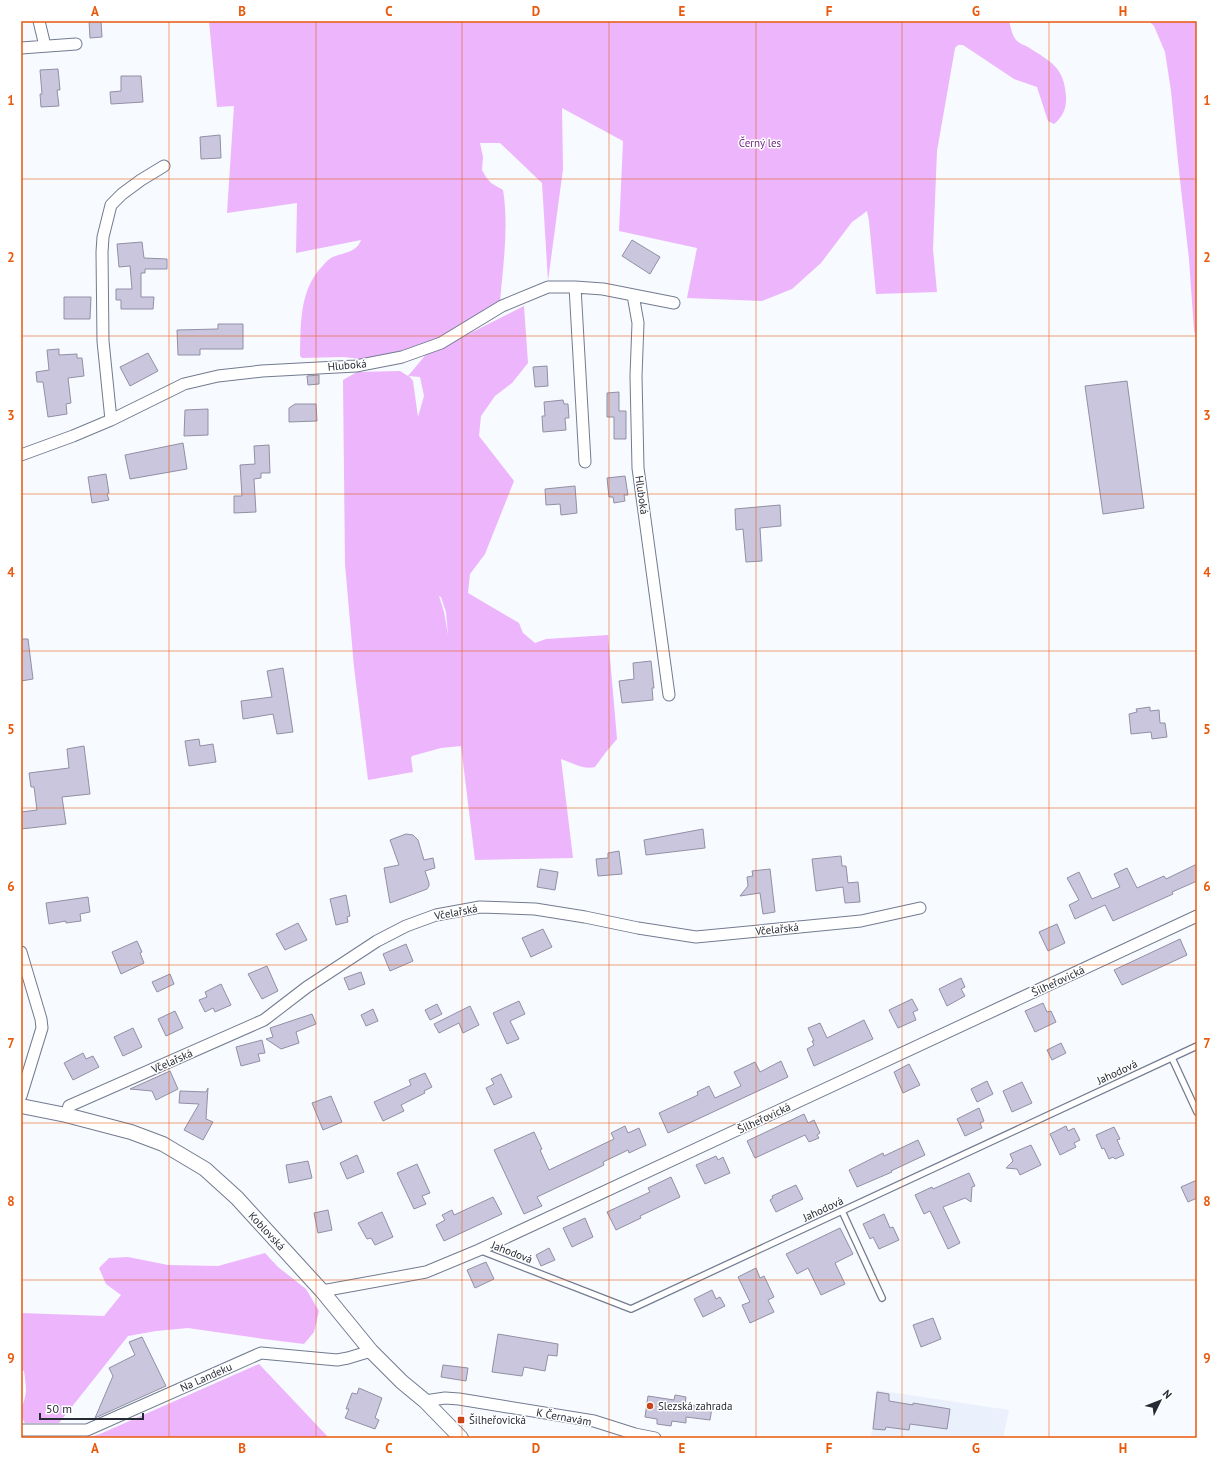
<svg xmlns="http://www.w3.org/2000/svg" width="1218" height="1459" font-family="'PT Sans',sans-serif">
<rect width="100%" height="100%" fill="#f7fafe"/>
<!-- built -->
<path fill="#eaf0fc" d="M876,1390l133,20 -6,28h-132z"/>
<!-- green -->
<path fill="#ecb5fc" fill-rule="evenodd" d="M209,21h800c2,7 3,15 8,20 3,3 8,4 11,6 23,15 36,20 38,49 1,11 -3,21 -12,28l-6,-3 -11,-34 -23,-8 -51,-34h-5l-3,3 -18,103 -4,98 4,43 -61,2 -7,-73 -2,-10 -15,11 -31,41 -29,26 -30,12 -75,-3 10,-50 -78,-17 4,-90 -61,-33 1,61 -15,112 -6,-98 -42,-40h-20l3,14 -1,13 4,7 5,6 12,7c6,37 0,75 -3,112l-57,34 -54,19 -13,3 -15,1 -18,-2 -41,1 -2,-2c1,-30 -1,-60 18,-85 4,-4 8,-10 13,-13 11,-6 25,-4 30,-18l-65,13 1,-50 -70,10 7,-107 -17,1z
M1149,21h48v320l-3,-11 -5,-71 -10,-88 -8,-80 -6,-39 -11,-26z
M524,306l4,57 -16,20 -17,13 -14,20 -2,20 35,45 -29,73 -15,20 -2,19 51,30 4,10 12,10 11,-4 62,-4 9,104 -11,13 -11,15c-12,3 -22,-4 -34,-8l12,99 -98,2 -14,-114 -20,2 -29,8 -1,2 2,14 -45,8 -14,-113 -9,-103 -2,-184 14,-8 43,-1 8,5 21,-25 18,-6zM409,376l11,1 4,19 -6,21 -5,-36zM439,596l2,1 5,15 2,23 -4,-23z
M265,1253l13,14 28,22 13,22 -5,21 -10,12 -40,-5 -76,-11 -32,3 -28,5 -69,87h-34c-8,-12 0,-19 1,-32 0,-6 -1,-13 -2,-20l-3,-1v-57l83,3 17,-21 -15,-11 -7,-16 10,-10 19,-1 40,8 50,1z
M259,1364l70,74h-255h13l13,-4z"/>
<!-- building -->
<path fill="#cac6de" stroke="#928fa6" d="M89,21h12l1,16 -12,1z
M58,69l2,21h-3l2,16 -18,1 -1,-13h2l-2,-24z
M121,76h20l2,26 -32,2 -1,-12 11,-1z
M220,135l1,23 -20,1 -1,-22z
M632,240l28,17 -10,17 -28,-18z
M142,242l2,16 23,1v10h-22v4h-4v24h13l-1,12h-32v-9h-5v-11h16l-2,-23 -11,1 -2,-23z
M64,297h27l-1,22h-26z
M218,324h25v25h-43v6h-22l-1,-25 41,-1z
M59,349v6l18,-1v4h5l2,18 -16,2 3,25 -5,1 1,10 -19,3 -5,-35h-6l-1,-10 13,-2 -2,-20z
M148,353l10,18 -28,15 -10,-19z
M547,366l1,20 -13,1 -2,-20z
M319,375v9l-11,1 -1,-9z
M1127,381l17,127 -41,6 -18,-128z
M619,392v19h7v28h-12v-22h-7v-24z
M563,400l1,4h4l1,14h-4l1,12 -23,2 -1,-16h3l-1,-14z
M295,404h21l1,17 -28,1v-14z
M208,409v26l-24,1 1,-26z
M183,443l4,26 -57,10 -5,-24z
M269,445l1,28h-9v5l-7,1 2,33 -22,1v-17h8l-2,-31 15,-1 -1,-18z
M106,474l3,19 -2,1 2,6 -17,3 -4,-26z
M625,476l3,19h-4l1,6 -11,2 -1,-6h-4l-2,-19z
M575,486l2,27 -16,2 -1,-11 -14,1 -1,-16z
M780,505l1,21 -21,2 2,33 -16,1 -3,-33 -7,1 -1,-21z
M21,639h7l5,40 -12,2z
M651,661l3,27h-2l1,12 -31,3 -3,-22 15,-2 -1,-16z
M283,668l10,64 -16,2 -4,-20 -30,5 -2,-18 31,-4 -5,-26z
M1150,707v4l9,-1 1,13h5l2,14 -15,2 -1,-7 -20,2 -2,-20 8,-2 -1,-3z
M199,739l1,7 13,-2 3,18 -27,4 -4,-25z
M84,746l6,48 -28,3 4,27 -45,5v-17l16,-2 -3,-23h-3l-2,-14 40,-5 -2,-19z
M703,829l2,19 -59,7 -2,-15z
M406,834l7,1 5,5 6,20 9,-2 2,10 -10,3 4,12v3l-2,3 -37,14 -6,-35 15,-3 -9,-25z
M619,851l3,23 -24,2 -2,-17 12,-1v-5z
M841,856l1,10h4l2,17 10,-1 2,20 -15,1 -2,-16 -27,4 -4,-32z
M1197,864v17l-25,11 1,2 -60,27 -8,-16 -30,14 -6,-14 10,-5 -12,-22 12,-6 13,27 28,-12 -6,-13 13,-6 10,20 27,-12 2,3z
M540,869l18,3 -3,18 -18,-3z
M770,869l5,43 -12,2 -3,-21 -20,3 8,-10 -1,-9 6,-1 -1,-5z
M346,895l4,21 -3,1 1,5 -12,3 -6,-26z
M88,897l2,15 -10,2 1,7 -15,2v-2l-17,3 -3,-21z
M298,923l9,17 -22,10 -9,-16z
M1057,924l8,19 -17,8 -9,-19z
M543,929l9,18 -21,10 -9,-19z
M1180,939l7,16 -65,30 -8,-15z
M137,941l5,11 -2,1 4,10 -23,11 -9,-22z
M406,944l7,17 -23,10 -7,-17z
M267,966l11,25 -16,8 -14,-25z
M361,972l4,12 -16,6 -5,-12z
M170,974l4,10 -17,8 -5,-10z
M961,978l4,9 -4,2 4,7 -18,10 -8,-17z
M221,984l10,21 -16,7 -2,-4 -8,4 -6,-12 8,-3 -2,-5z
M912,999l6,11 -5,2 3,8 -18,8 -9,-18z
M519,1001l6,13 -15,7 9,18 -12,5 -14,-31z
M1043,1003l4,9 4,-1 5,11 -21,10 -10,-21z
M437,1004l5,10 -12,6 -5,-10z
M470,1006l9,19 -16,8 -4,-10 -20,10 -5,-9z
M373,1009l5,12 -12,5 -5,-11z
M175,1011l8,17 -17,8 -8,-17z
M312,1014l4,10 -20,8 3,11 -18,6 -15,-10 7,-2 -3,-9z
M864,1020l9,19 -59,27 -7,-17 7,-4 -2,-4h2l-6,-13 12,-5 7,15z
M133,1028l9,19 -19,9 -9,-19z
M262,1040l3,13 -7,1 2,7 -19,5 -5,-19z
M1061,1043l5,10 -14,7 -5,-10z
M83,1053l3,6 7,-3 6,11 -26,13 -9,-17z
M781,1061l7,16 -120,56 -9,-20 39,-18 -1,-3 12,-6 6,12 26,-12 -7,-14 21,-10 5,10z
M909,1064l11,21 -17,8 -9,-21z
M170,1071l8,18 -22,11 -4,-9 -22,-2z
M425,1073l7,14 -8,4 1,2 -24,12 3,6 -21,10 -9,-19 37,-17 -2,-5z
M501,1074l11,23 -18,8 -8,-17 8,-4 -3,-5z
M987,1081l6,13 -16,8 -6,-13z
M1022,1082l10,21 -20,9 -9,-21z
M208,1088l-2,31 7,3 -10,18 -19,-10 15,-26 -20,-1 1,-12 26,1z
M331,1096l11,26 -19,8 -11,-27z
M979,1108l5,13 -4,2 2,5 -17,8 -8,-17z
M804,1114l4,9 6,-3 6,13 -3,2 2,3 -10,4 -4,-7 -50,23 -8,-17z
M625,1126l3,7 11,-5 7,17 -17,8 -1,-3 -25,12 1,3 -12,6 -55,26 5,9 -18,8 -30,-64 40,-18 8,17 -2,1 9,20 65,-31 -3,-6z
M1066,1126l2,5 6,-3 6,12 -6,3 2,4 -16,8 -10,-21z
M1114,1127l6,12 -3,1 7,15 -9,4 -2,-2 -4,2 -5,-11 -2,1 -6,-14z
M918,1140l7,15 -34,16 1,1 -35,15 -8,-17 34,-17 1,3z
M1031,1145l10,20 -21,10 -3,-6 -11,-1 7,-7 -3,-7z
M357,1155l7,17 -17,7 -7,-16z
M716,1156l2,4 5,-3 7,16 -25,11 -9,-19z
M308,1161l4,17 -23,5 -3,-18z
M417,1164l13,29 -8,3 4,8 -12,5 -17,-36z
M969,1173l6,13 -3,1 -1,15 -6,-4 -22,9 17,36 -12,6 -18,-38 -6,3 -9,-19 17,-8 1,2z
M671,1177l9,20 -40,19 1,2 -25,12 -9,-18 43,-20 -2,-4z
M1197,1180v18l-9,4 -7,-15z
M796,1185l7,14 -27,13 -6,-12 3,-2 -1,-2z
M493,1197l9,17 -58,27 -8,-16 9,-5 -3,-5 10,-5 2,5z
M328,1210l4,20 -14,3 -4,-20z
M382,1212l11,25 -18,8 -4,-7 -4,1 -9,-16z
M884,1214l6,14 3,-1 6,13 -20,9 -6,-12 -3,2 -7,-15z
M585,1218l8,19 -21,10 -9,-19z
M840,1228l13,26 -18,9 10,21 -24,11 -13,-27 -11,6 -11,-20z
M549,1248l6,12 -14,6 -5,-11z
M486,1262l8,17 -19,9 -8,-18z
M756,1268l4,10 4,-2 10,21 -6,3 6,12 -24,11 -8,-18 8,-3 -12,-25z
M712,1290l4,9 4,-2 5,9 -22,11 -9,-18z
M933,1318l8,21 -20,8 -8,-22z
M498,1334l60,10 -1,12 -9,-1 -3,16 -21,-4 -2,9 -30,-4z
M142,1337l24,49 -71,32 18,-42 -4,-8 26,-13 -6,-13z
M443,1365l25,3 -2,13 -25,-4z
M359,1388l23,10 -7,20 4,2 -4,9 -30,-11 4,-9h-3l6,-16 5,1z
M877,1392l12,2v7l24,4v-2l37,6 -3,20 -37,-5 -1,6 -23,-3 -1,3 -12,-1z
M675,1395l11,2 -1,7 27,4 -2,12 -24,-3v6l-14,-2 -1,5 -14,-2v-5l-12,-2 3,-21 26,4z"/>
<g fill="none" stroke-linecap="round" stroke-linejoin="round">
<!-- service casing -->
<g stroke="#727b90" stroke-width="8">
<path id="service" d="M1172,1058l25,54
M842,1211l40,87
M479,1250l152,59 566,-263"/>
</g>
<!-- minor casing -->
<g stroke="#727b90" stroke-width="13">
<path id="minor" d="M39,21l6,25
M21,48l55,-4
M575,287l10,175
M633,295l5,28 -2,53 2,92 31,227
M111,420l-8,-79 -1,-89 1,-15 8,-32 11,-11 19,-14 23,-14
M21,455l52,-19 38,-16 73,-36 34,-8 44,-5 94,-5 46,-9 39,-14 61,-37 46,-19h27l28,2 71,14
M21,952l20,67 1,9 -21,68
M66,1115l3,-9 195,-86 43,-33 70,-46 29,-15 30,-11 44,-8 55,2 50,8 53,11 58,9 165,-16 59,-13
M322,1291l104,-19 53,-22 718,-334
M425,1401l20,-3 14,1 135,22 41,13 20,4
M21,1430h66l174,-77 76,7 11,-2 23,-7"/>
</g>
<!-- tertiary casing -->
<g stroke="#727b90" stroke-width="16">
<path id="tertiary" d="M21,1106l45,9 65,17 32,12 42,25 32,29 63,69 22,24 49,60 31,31 23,19 36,37"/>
</g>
<!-- service -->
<use href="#service" stroke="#fff" stroke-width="5.5"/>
<!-- minor -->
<use href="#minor" stroke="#fff" stroke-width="11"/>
<!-- tertiary -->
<use href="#tertiary" stroke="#fff" stroke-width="14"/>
</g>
<!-- grid -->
<path fill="none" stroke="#e8590c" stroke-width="1" stroke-opacity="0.55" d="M169,21v1417M316,21v1417M462,21v1417M609,21v1417M756,21v1417M902,21v1417M1049,21v1417M21,179h1176M21,336h1176M21,494h1176M21,651h1176M21,808h1176M21,965h1176M21,1123h1176M21,1280h1176"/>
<!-- markers -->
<g fill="#cb4316" stroke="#fff" stroke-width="1.5">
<circle cx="650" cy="1406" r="4"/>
<rect x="457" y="1416" width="8" height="8" rx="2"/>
</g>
<g text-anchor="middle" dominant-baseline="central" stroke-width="3" stroke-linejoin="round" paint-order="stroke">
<!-- park labels -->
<g font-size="11" fill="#6f2b82" stroke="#fff">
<text x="760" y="143">Černý les</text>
</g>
<!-- street labels -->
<g font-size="11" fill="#262a33" stroke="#fff">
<text transform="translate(347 365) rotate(-5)">Hluboká</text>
<text transform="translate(642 495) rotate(82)">Hluboká</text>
<text transform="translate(456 912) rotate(-11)">Včelařská</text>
<text transform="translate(777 929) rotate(-6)">Včelařská</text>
<text transform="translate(1058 981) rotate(-25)">Šilheřovická</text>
<text transform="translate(172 1061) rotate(-24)">Včelařská</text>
<text transform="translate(1117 1072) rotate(-25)">Jahodová</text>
<text transform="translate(764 1118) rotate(-25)">Šilheřovická</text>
<text transform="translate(823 1209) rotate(-25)">Jahodová</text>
<text transform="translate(267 1231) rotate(47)">Koblovská</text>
<text transform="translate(512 1252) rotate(21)">Jahodová</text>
<text transform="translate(206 1377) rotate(-24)">Na Landeku</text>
<text transform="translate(564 1417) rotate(10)">K Černavám</text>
</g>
<!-- poi labels -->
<g font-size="11" fill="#262a33" stroke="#fff" text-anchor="start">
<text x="658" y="1406">Slezská zahrada</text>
<text x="469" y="1420">Šilheřovická</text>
</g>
</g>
<!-- border -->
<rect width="1218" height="1459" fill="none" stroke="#ffffff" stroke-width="44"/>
<!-- north arrow -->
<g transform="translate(1160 1401) rotate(47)" stroke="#ffffff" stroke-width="3" paint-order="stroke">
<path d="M0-3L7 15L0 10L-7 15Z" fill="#262a33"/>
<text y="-6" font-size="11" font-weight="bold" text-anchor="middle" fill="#262a33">N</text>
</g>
<!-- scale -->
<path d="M40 1413v6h103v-6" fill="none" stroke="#262a33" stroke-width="2"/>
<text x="46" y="1413" font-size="12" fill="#262a33" stroke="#ffffff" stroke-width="3" paint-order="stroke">50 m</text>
<rect x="22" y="22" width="1174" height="1415" fill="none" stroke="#e8590c" stroke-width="1.5"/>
<g font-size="13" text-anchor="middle" font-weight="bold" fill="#e8590c">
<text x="95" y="16">A</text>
<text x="242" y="16">B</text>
<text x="389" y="16">C</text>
<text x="536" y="16">D</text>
<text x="682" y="16">E</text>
<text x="829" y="16">F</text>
<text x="976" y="16">G</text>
<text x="1123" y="16">H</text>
<text x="11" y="105">1</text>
<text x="1207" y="105">1</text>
<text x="11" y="262">2</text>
<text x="1207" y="262">2</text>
<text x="11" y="420">3</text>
<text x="1207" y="420">3</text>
<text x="11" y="577">4</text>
<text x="1207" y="577">4</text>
<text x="11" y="734">5</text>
<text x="1207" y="734">5</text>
<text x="11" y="891">6</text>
<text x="1207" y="891">6</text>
<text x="11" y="1048">7</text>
<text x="1207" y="1048">7</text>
<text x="11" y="1206">8</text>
<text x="1207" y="1206">8</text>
<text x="11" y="1363">9</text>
<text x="1207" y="1363">9</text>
<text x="95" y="1453">A</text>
<text x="242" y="1453">B</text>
<text x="389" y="1453">C</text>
<text x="536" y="1453">D</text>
<text x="682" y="1453">E</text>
<text x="829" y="1453">F</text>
<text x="976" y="1453">G</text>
<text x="1123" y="1453">H</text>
</g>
</svg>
